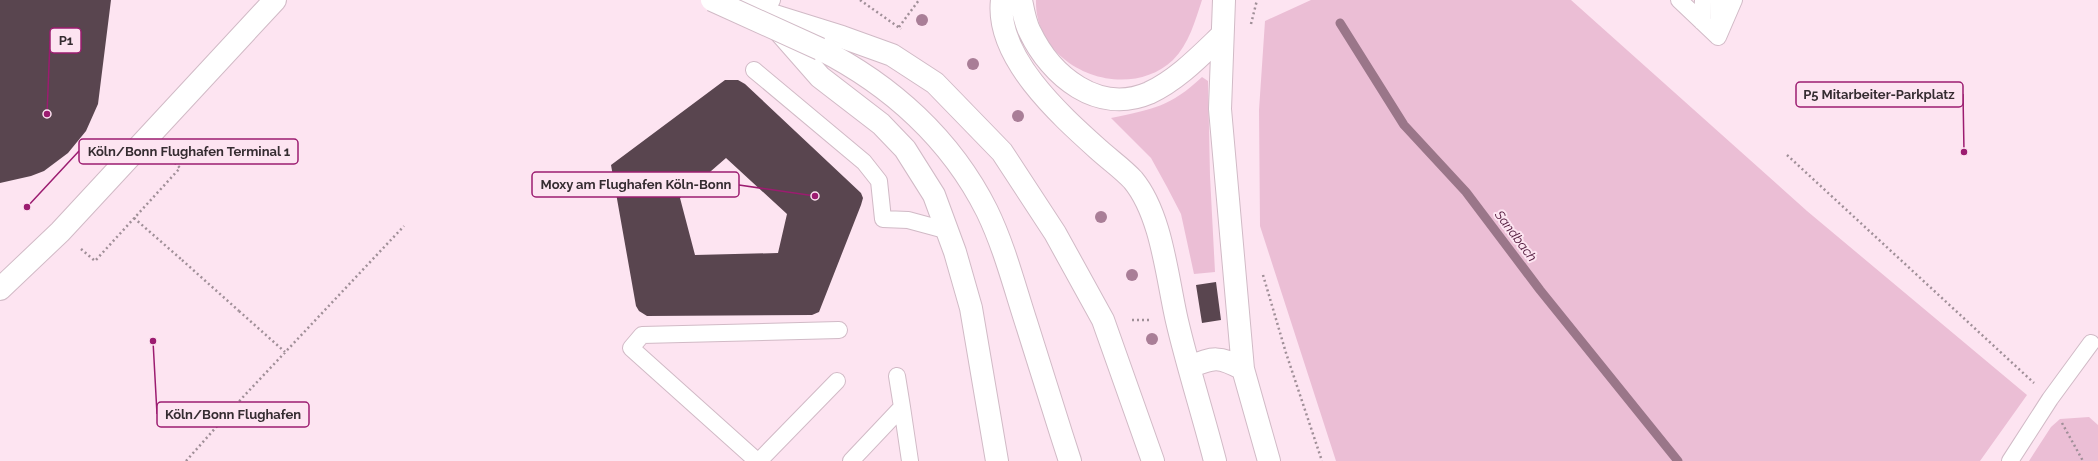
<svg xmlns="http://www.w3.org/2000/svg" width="2098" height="461" font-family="Raleway,sans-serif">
<rect width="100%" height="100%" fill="#fde4f1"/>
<!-- green -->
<path fill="#ebbed5" d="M1036,0h166c-7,21 -13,44 -29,60 -48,45 -139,7 -137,-60z
M1311,0h260l236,211 220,184 -47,66h-644l-76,-235 -1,-116 6,-89z
M1202,77l6,4 2,95 5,96 -21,2 -13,-60 -14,-27 -16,-29 -40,-40c42,-9 59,-11 91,-41z
M2089,417l9,8v36h-69l22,-34 9,-8z"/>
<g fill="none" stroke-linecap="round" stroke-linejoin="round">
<!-- stream -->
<path stroke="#9a7689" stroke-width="9" d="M1340,23l64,102 62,67 74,98 138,171"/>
</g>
<!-- building -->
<path fill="#59454f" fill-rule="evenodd" d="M0,0h111l-13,104 -12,27 -18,22 -24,18 -13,5 -31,7z
M725,80h13l7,4 116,109 2,5 -2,7 -42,107 -7,3 -165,1 -8,-5 -3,-5 -25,-141zM726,158l61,56 -9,39 -83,2 -15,-57z
M1216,282l5,38 -19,3 -6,-38z"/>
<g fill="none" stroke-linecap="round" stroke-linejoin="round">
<!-- service casing -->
<g stroke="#d1bac6" stroke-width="18">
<path id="service" d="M1679,0l39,37
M765,13l7,-13
M1702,22l1,-22
M1718,27l1,-27
M1718,37l16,-37
M754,70l110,92 15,19 4,38 25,1 37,10
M897,376l5,31
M757,461l-126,-113 11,-13 197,-5
M759,461l78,-80
M851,461l51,-54 8,54
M2010,461l40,-62 41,-56"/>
</g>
<!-- minor casing -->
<g stroke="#d1bac6" stroke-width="24">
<path id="minor" d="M1002,0c-7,57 58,115 97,150 11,10 24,19 34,30 29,35 34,98 44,141 11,47 26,93 38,140
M1021,0c2,10 4,23 9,32 21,44 68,83 119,61 28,-13 51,-37 73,-58
M1224,0l-4,109 23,260 26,92
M747,5l18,8 77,24 50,18 43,28 67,69 53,81 48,87 50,141
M777,28l43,49 61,47 24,25 29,46 21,57 16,56 26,153
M0,289l60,-57 215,-232
M1189,367c26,-10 29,-11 54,2"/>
</g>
<!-- tertiary casing -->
<g stroke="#d1bac6" stroke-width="24">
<path id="tertiary" d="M820,49c71,36 131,90 167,162 17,35 27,74 39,111 15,47 29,93 44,139"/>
</g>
<!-- path -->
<path stroke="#a08f98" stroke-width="2.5" stroke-dasharray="2 3" stroke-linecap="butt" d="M860,0l41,29
M1251,24l6,-24
M899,27l20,-27
M1787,155l247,228
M134,218l48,42
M81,249l14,12 85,-93 -13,-13
M1263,275l23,78 36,108
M239,311l46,41
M1132,320h19
M2062,423l21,38
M186,461l57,-64 161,-171"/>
<!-- service -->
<use href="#service" stroke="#fff" stroke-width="16"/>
<!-- minor -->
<use href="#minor" stroke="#fff" stroke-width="22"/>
<!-- tertiary -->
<use href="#tertiary" stroke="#fff" stroke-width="22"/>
<!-- tertiary-bridge casing -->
<g stroke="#d1bac6" stroke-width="24" stroke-linecap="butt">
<path id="tertiary-bridge" d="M712,0l108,49"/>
</g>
<!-- path-bridge -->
<path stroke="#a08f98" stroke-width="2.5" stroke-dasharray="2 3" stroke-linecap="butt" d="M182,260l57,51"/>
<!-- tertiary-bridge -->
<use href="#tertiary-bridge" stroke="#fff" stroke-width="22"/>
</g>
<!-- trees -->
<g fill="#a97e97">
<circle cx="922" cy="20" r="6"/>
<circle cx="973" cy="64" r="6"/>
<circle cx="1018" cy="116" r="6"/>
<circle cx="1101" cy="217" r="6"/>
<circle cx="1132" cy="275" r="6"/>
<circle cx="1152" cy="339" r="6"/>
</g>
<g text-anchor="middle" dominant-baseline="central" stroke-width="4" stroke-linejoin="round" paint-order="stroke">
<!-- water labels -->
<g font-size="13" font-style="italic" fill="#4b1336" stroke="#fde4f1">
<text transform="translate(1516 236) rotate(53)">Sandbach</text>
</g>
</g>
<!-- callouts -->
<path fill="none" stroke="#9c1c70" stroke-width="1.5" d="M47 114L50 41M1964 152L1963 94M27 207L79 151M815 196L739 185M153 341L157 414"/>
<g fill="#9c1c70" stroke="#fde4f1" stroke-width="1.5">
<circle cx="47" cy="114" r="4"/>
<circle cx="1964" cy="152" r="4"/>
<circle cx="27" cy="207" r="4"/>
<circle cx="815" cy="196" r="4"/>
<circle cx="153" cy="341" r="4"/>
</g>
<g fill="#fde4f1" stroke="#9c1c70" stroke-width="1.5">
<rect x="50" y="28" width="31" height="25" rx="4"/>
<rect x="1796" y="82" width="167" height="25" rx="4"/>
<rect x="79" y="139" width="219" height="25" rx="4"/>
<rect x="532" y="172" width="207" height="25" rx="4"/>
<rect x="157" y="402" width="152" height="25" rx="4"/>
</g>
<g font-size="13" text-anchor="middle" font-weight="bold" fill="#352c31">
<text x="66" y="45">P1</text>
<text x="1879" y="99">P5 Mitarbeiter-Parkplatz</text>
<text x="189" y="156">Köln/Bonn Flughafen Terminal 1</text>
<text x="636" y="189">Moxy am Flughafen Köln-Bonn</text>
<text x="233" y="419">Köln/Bonn Flughafen</text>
</g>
</svg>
